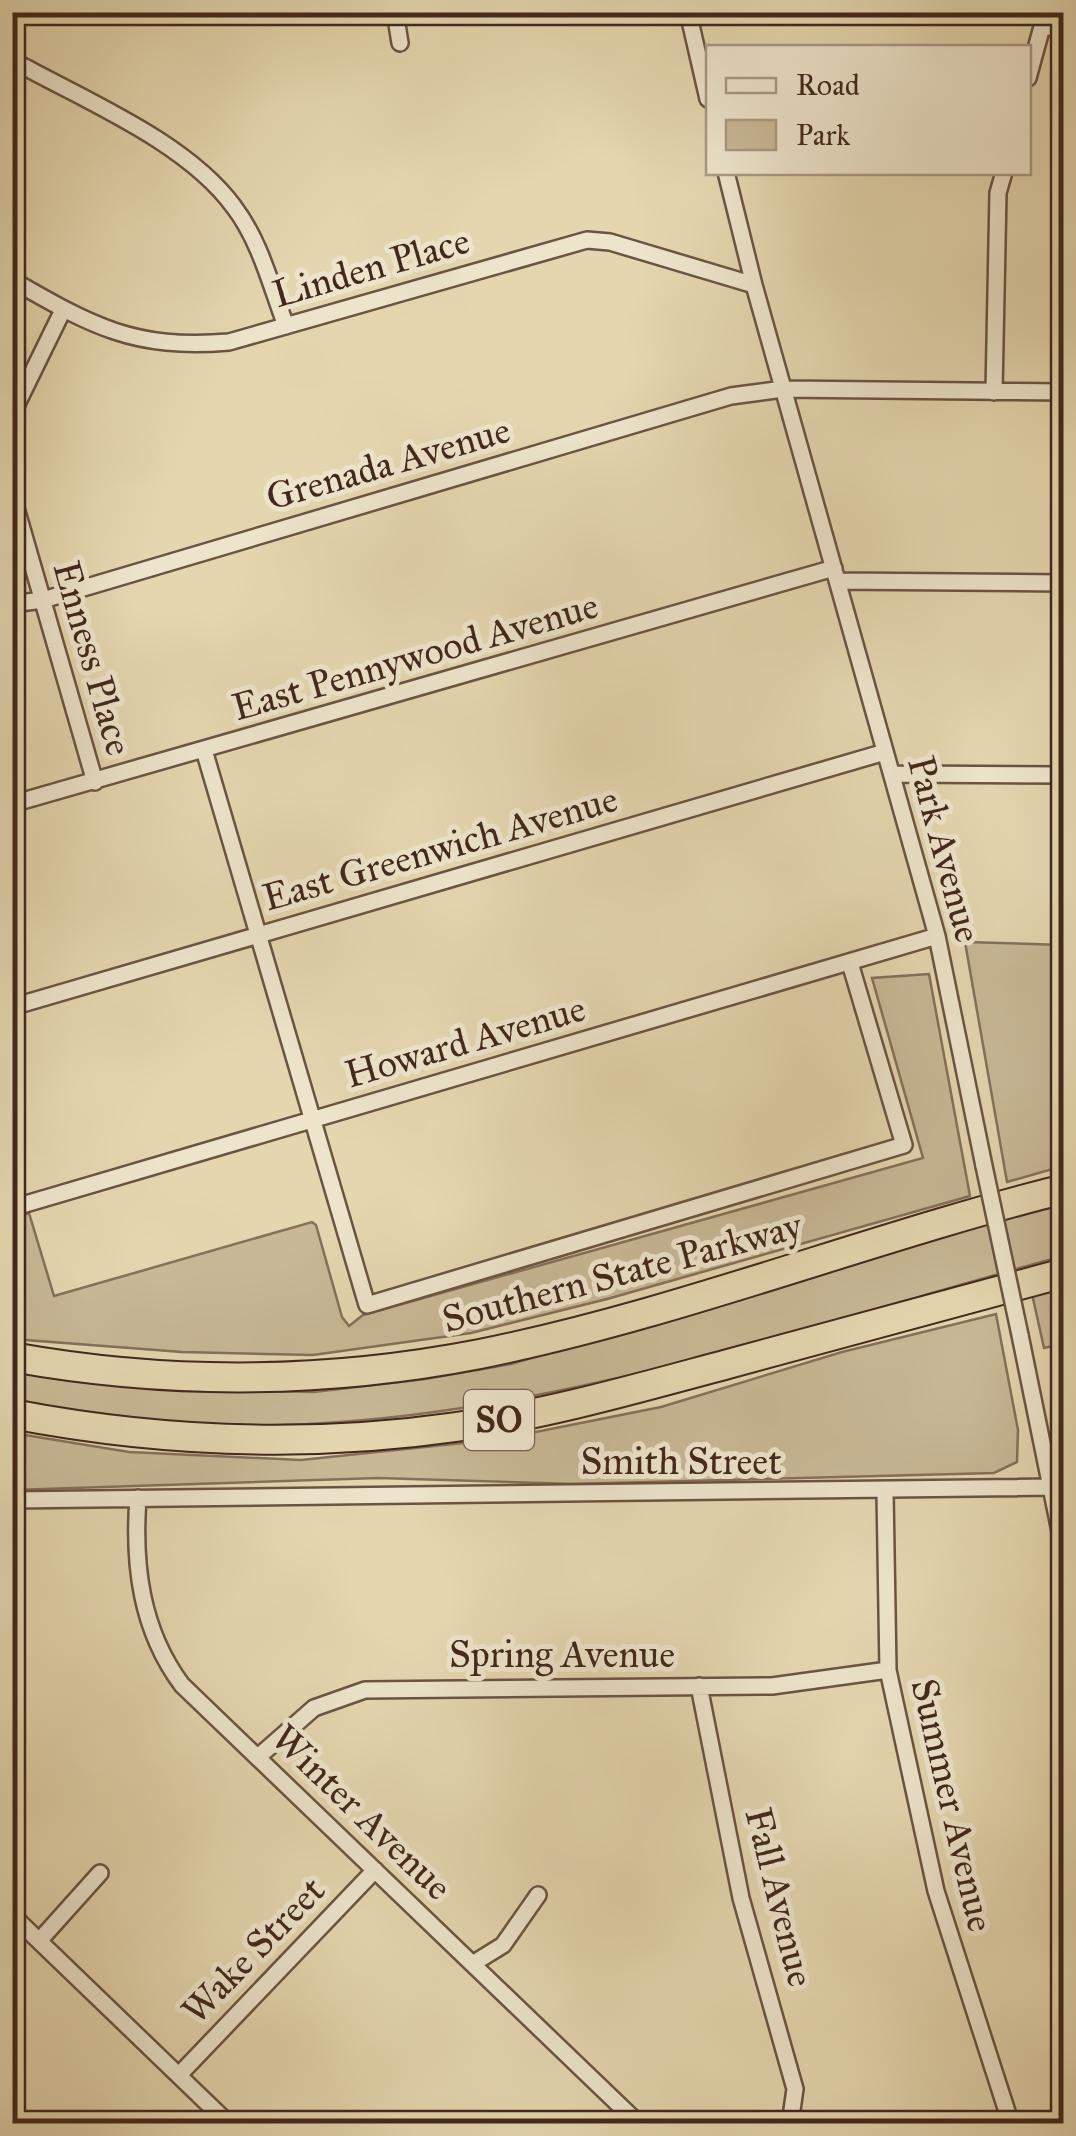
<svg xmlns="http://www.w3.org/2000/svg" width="1076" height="2136" font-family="'IM FELL Great Primer',serif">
<rect width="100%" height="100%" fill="#e4d6af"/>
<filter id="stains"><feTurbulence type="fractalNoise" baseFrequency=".002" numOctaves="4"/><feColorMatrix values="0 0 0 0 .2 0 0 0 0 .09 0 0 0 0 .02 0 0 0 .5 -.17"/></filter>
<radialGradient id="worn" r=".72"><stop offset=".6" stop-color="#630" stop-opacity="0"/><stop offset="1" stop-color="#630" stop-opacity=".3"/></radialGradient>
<!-- green -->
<path fill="#c8b896" stroke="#85705a" stroke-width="2.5" d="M965,942l98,3v221l-56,16z
M929,974l41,222 -363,103 -136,34 -158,22 -131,-3 -169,-13v-121l16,-5 25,83 258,-74 4,3 26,92 7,9 14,-11 560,-157 -51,-180z
M1063,1205v51c-340,93 -694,226 -1050,144v-30l145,19 156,3 111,-13 86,-15 459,-137z
M1063,1288v56l-19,4 -12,-54z
M996,1314l22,116 -1,32 -23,11 -421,11 -195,-6 -365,12v-57l116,19 172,8 200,-21 160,-32 181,-55z"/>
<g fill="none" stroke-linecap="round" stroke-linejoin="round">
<!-- minor casing -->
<g stroke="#6a5442" stroke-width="20">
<path id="minor" d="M395,12l5,31
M688,12l20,87
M1042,25l22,6
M12,60c71,40 174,81 222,147 26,34 37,79 52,119
M1028,78l18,-66
M726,172l28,113 183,651 47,230
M12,280c80,46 122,70 217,62l358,-102 23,2 144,43
M994,392l4,-199 6,-21
M12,425l5,-21 46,-94
M12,494l83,288
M838,581l226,2
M12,604l31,-4 688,-204 52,-7 281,3
M204,750l163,555 537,-160 -54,-182
M895,774l169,1
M12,804l822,-236
M12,1007l873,-255
M12,1208l925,-272
M1020,1335l44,216
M885,1492l3,178 48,221 75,233
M138,1498c-5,67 3,132 44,187l457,439
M12,1500l1038,-13
M699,1686l42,212 54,191 -5,35
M258,1757l56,-49 51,-18 407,-4 116,-16
M12,1915l217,209
M39,1941l61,-68
M474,1963l29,-18 35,-50
M179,2075l196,-205"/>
</g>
<!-- motorway casing -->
<g stroke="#42281d" stroke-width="32">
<path id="motorway" d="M12,1357c155,28 313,27 468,-3 198,-40 388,-116 584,-165
M12,1414c146,28 297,34 444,13 93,-13 182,-39 272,-63 112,-30 224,-60 336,-91"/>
</g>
<!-- minor -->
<use href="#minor" stroke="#ede4cb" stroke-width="15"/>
<!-- motorway -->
<use href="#motorway" stroke="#e4d6af" stroke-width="28"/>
<!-- minor-bridge casing -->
<g stroke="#6a5442" stroke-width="20" stroke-linecap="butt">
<path id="minor-bridge" d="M984,1166l36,169"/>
</g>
<!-- minor-bridge -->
<use href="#minor-bridge" stroke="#ede4cb" stroke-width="15"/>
</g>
<g text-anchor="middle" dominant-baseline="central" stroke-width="10" stroke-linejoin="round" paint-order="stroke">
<!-- shield labels -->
<rect fill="#ede4cb" stroke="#756051" stroke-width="2.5" x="464" y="1390" width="70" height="60" rx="8"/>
<g font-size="35" font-weight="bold" fill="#42281d">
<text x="499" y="1420">SO</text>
</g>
<!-- street labels -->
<g font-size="38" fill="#42281d" stroke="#ede4cb">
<text transform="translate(371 267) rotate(-16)">Linden Place</text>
<text transform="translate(388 463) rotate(-16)">Grenada Avenue</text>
<text transform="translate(415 656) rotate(-16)">East Pennywood Avenue</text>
<text transform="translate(93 658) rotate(74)">Enness Place</text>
<text transform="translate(440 848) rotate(-16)">East Greenwich Avenue</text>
<text transform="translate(945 849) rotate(75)">Park Avenue</text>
<text transform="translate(465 1041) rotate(-16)">Howard Avenue</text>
<text transform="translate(622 1272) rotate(-15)">Southern State Parkway</text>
<text x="681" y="1461">Smith Street</text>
<text x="562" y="1654">Spring Avenue</text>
<text transform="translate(953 1805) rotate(77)">Summer Avenue</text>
<text transform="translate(362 1812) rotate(44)">Winter Avenue</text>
<text transform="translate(780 1897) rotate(76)">Fall Avenue</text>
<text transform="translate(253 1950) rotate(-46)">Wake Street</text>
</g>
</g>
<!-- margin -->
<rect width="1076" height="2136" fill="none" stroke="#e4d6af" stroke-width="50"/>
<rect x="15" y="15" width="1046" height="2106" fill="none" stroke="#42281d" stroke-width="5"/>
<rect x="25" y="25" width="1026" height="2086" fill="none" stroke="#42281d" stroke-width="2.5"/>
<!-- legend -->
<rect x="706" y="45" width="325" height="130" fill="#ede4cb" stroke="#a99985" stroke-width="2.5"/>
<rect x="726" y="78" width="50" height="15" fill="#ede4cb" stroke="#a99985" stroke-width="2.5"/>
<text x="796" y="95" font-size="30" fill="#42281d">Road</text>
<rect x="726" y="120" width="50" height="30" fill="#c8b896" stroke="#a99985" stroke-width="2.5"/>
<text x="796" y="145" font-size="30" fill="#42281d">Park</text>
<rect width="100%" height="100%" filter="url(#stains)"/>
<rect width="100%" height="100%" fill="url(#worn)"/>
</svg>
